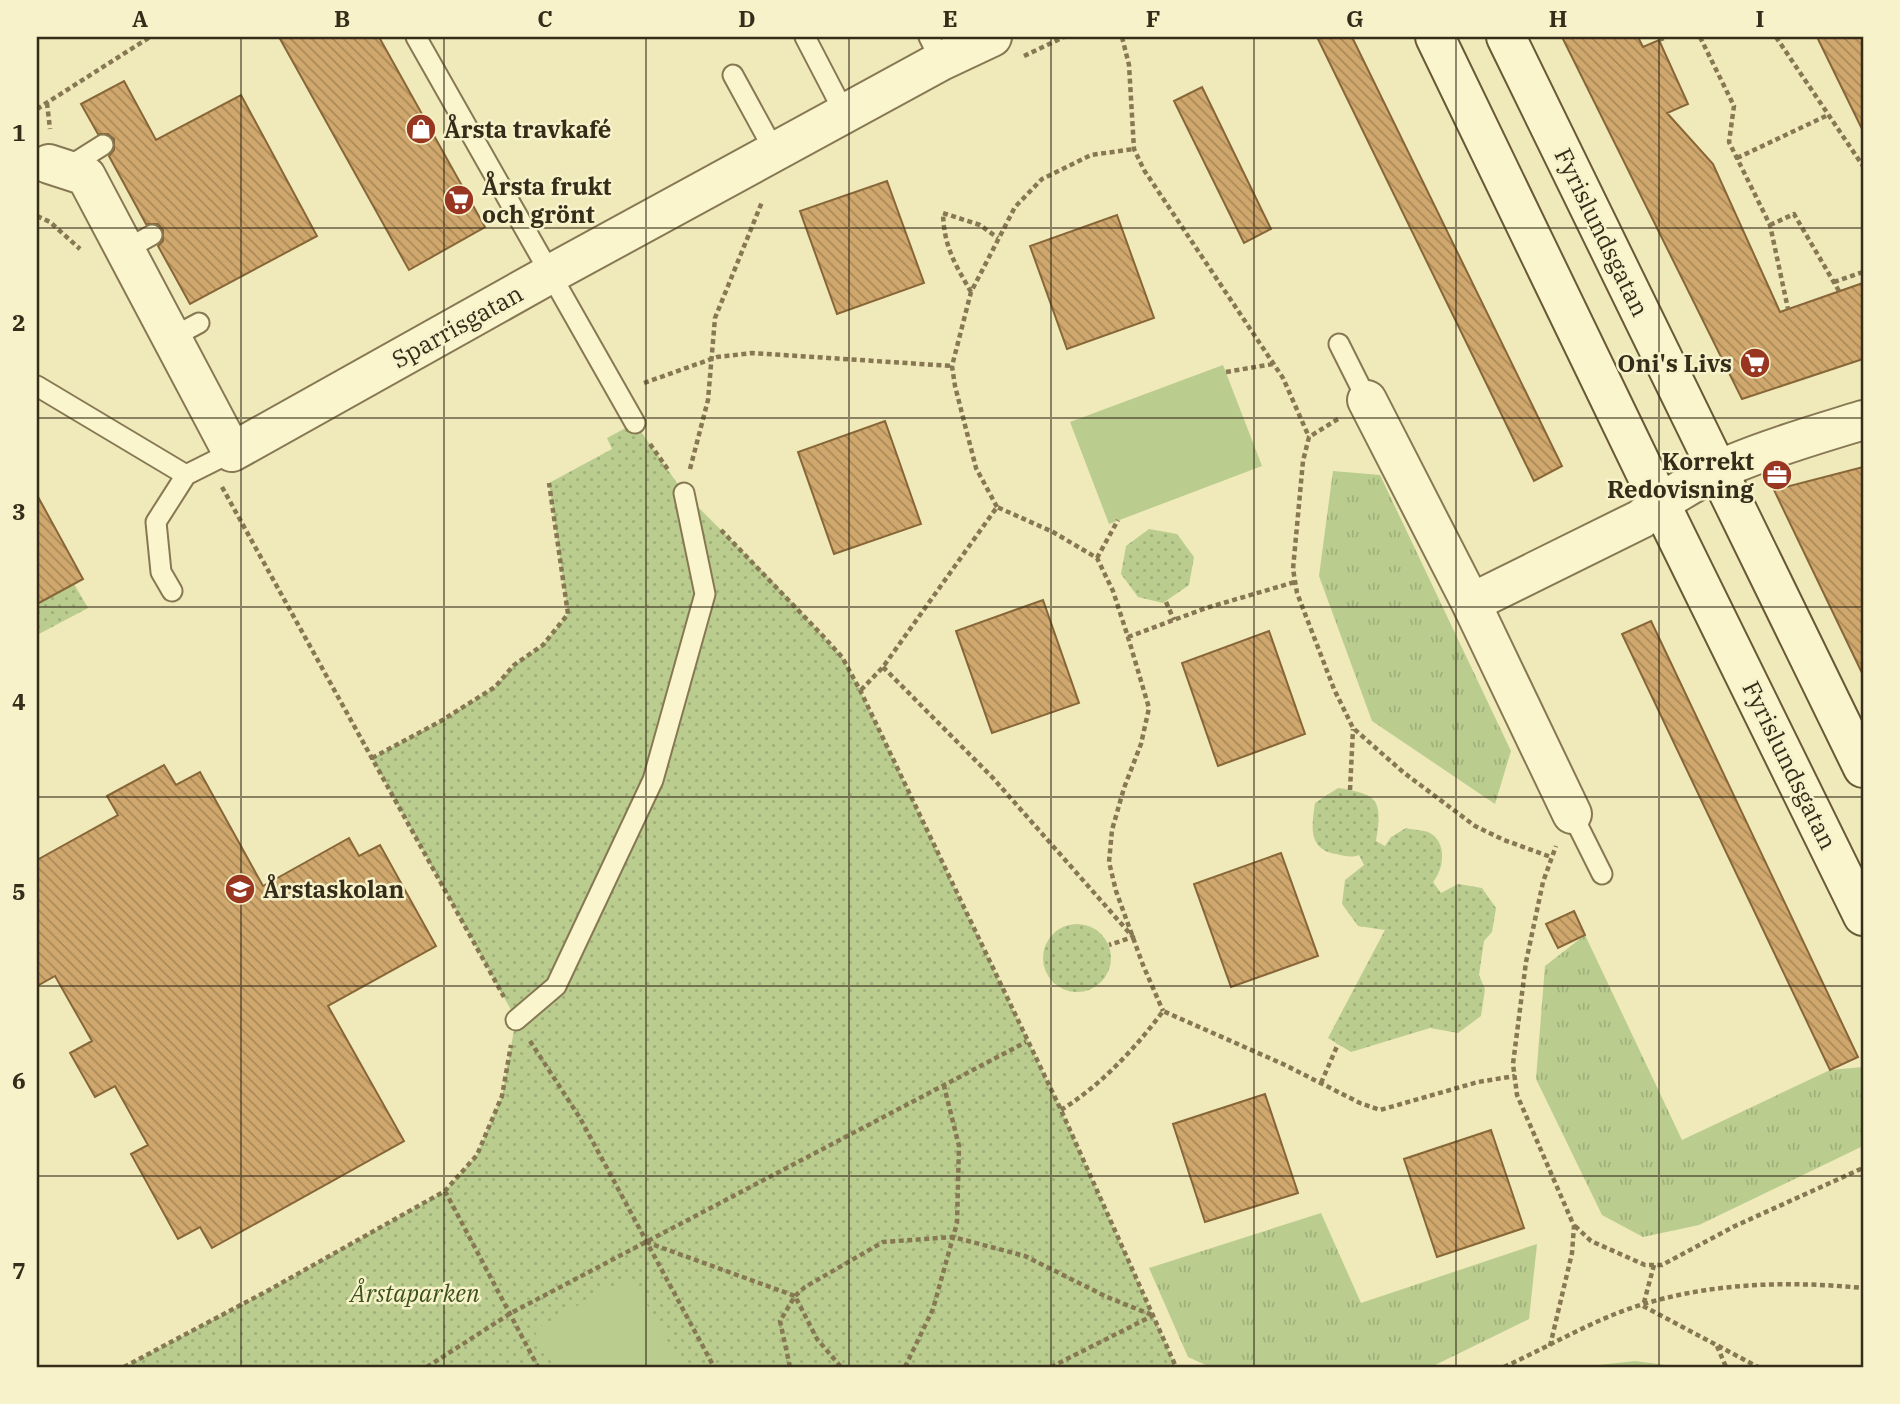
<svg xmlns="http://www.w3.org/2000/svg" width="1900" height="1404" font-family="'IBM Plex Serif',serif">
<defs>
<pattern id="grass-tufts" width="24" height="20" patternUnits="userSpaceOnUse" patternTransform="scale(1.75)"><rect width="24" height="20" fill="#bacd8e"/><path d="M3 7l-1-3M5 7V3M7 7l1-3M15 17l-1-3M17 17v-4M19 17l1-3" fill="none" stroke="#a0b07a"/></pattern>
<pattern id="park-dots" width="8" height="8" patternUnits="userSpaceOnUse" patternTransform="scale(1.75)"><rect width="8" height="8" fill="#bacd8e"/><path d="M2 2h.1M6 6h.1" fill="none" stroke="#a0b07a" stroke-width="1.8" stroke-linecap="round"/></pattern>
<pattern id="building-back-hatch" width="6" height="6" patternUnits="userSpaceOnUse" patternTransform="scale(1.75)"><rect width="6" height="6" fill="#d0a86d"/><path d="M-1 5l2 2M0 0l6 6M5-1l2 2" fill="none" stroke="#aa8959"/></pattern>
</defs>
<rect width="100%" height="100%" fill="#f0e9ba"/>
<!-- grass -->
<path fill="url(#grass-tufts)" d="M1333,471l47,4 131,276 -16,53 -123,-83 -53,-145z
M1585,935l97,205 148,-70 33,-3v79l-164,79 -56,12 -41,-22 -66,-136 9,-113z
M1321,1213l40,90 176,-59 -8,75 -98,48h-221l-22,-10 -39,-89z
M1635,1361l46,6h-100z"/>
<!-- park -->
<path fill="url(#park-dots)" d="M635,423l49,70 91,91 67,73 18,33 201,420 115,257h-1052l145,-77 176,-99 32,-36 25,-59 14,-77 -144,-261 69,-37 54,-34 19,-22 29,-20 25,-31 -19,-131 63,-34 -5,-11z
M1149,529l28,5 17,23 -5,28 -26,18 -25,-6 -17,-23 5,-28z
M74,584l14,24 -51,27v-31z
M1338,788c40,6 45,12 38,53l9,5 6,-9 15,-9c7,2 16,2 22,4 20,9 16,37 5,50l8,11 17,-9 24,4 14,20 -4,24 -8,9 -5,34 6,14 -4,27 -23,17 -28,-5 -79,24 -23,-14 57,-108 -27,-4 -16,-22 3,-24 19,-15 -5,-10c-7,3 -14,1 -23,-1 -29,-5 -24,-29 -21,-51z
M1043 958a34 34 0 1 1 68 0a34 34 0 1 1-68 0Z"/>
<!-- pitch -->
<path fill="#bacd8e" d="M1223,365l39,101 -153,58 -39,-102z
M631,1276l51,91h-128l-20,-37z"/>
<!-- building -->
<path fill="url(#building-back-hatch)" stroke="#876638" stroke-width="2" d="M279,37h100l106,190 -76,43z
M1317,37h35l210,429 -28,15z
M1562,37h76l5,10 16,-7 29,64 -21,9 46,51 67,148 83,-29v76l-121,40z
M1817,37h46v94z
M124,81l32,59 85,-45 76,141 -127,68 -32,-58 5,-5v-11l-5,-6h-12l-37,-68 5,-6v-11l-6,-5h-10l-17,-30z
M1202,87l69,142 -27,14 -70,-142z
M887,181l37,102 -87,31 -37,-103z
M1117,215l37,103 -87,31 -37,-103z
M885,421l36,103 -87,30 -36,-102z
M1863,467v208l-89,-185z
M37,495l46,84 -46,25z
M1043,600l36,103 -87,30 -36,-102z
M1651,621l207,436 -28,13 -208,-436z
M1269,631l36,103 -87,32 -36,-103z
M164,765l12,20 24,-13 63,114 86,-48 10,18 21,-11 56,101 -108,60 76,135 -192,107 -12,-21 -22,12 -47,-85 17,-9 -33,-59 -20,11 -25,-44 22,-12 -37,-65 -18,10v-126l81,-45 -11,-19z
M1281,853l37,103 -87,31 -37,-103z
M1574,911l11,24 -27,13 -12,-24z
M1265,1094l33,99 -93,29 -32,-98z
M1491,1130l33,98 -87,29 -33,-98z"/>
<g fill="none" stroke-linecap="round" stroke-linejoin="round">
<!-- service casing -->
<g stroke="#877854" stroke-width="23">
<path id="service" d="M416,37l219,386
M805,37l40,77
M929,37l12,24
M733,75l42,77
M65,169l38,-24
M125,250l27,-15
M171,338l28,-15
M1339,344l28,56
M37,386l149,89
M172,591l-11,-19 -5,-50 30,-47 46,-23
M1572,814l30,60
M516,1020l40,-34 97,-206 52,-186 -21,-101"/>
</g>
<!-- minor casing -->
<g stroke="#877854" stroke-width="42">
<path id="minor" d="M49,164l37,12 146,276 311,-174 398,-217 51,-24
M1367,400l104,203
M1572,814l-101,-211 170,-84c63,-54 145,-75 222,-99"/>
</g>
<!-- secondary casing -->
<g stroke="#685937" stroke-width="42">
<path id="secondary" d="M1435,37l225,466 203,413
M1506,37l357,731"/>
</g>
<!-- path -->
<path stroke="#877854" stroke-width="4.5" stroke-dasharray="5 3.5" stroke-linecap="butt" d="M1122,37l7,28 5,84 10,21 139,208 26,59
M1700,37l34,69 -5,36 41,83 18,84
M1776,37l87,129
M1659,40l8,-3
M1024,56l40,-19
M47,103l3,26
M37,109l113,-72
M1737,158l91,-43
M37,216l13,6 30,27
M1770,225l24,-11 45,77
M1834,282l29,-10
M971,292c-16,-28 -27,-45 -28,-79l37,12 18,13
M1226,372l47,-8
M644,383l73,-26 35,-4 200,13
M1338,419l-29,18 -6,24 -10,108 4,24 37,96 19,39 50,44 72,54 29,14 47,17
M650,444l19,27
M690,469l18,-69 7,-82 47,-116
M222,487l282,510
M997,507l-21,-39 -21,-82 -3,-20 19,-74 44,-85 27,-28 49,-24 43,-6
M721,530l101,105 20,22 18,33 201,420 115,257
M1097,558l21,-38
M1166,602l8,18
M1128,637l78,-29 89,-26
M883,667l110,111 140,159 -24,8
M861,690l22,-23 114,-160 56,25 44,26 16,33 15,46 21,71 -8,36 -17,44 -12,42 -3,32 7,29 27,74 20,46
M372,758l69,-37 54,-34 19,-22 29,-20 25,-31 -19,-131
M1350,790l3,-61
M530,1041l50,77 134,249
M1321,1083l17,-39
M1061,1110c39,-24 75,-62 102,-99l120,53 77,39 20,7 98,-28 37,-6
M445,1191l93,176
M1575,1226l16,15 54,24h17l73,-39 128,-58
M646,1242l149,54 22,43 24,28
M1654,1265l-11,41 115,61
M1550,1346l22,-93 2,-27 -57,-131 -4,-31 13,-102 17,-80 13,-36
M1717,1346l9,21
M124,1367l145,-77 176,-99 32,-36 25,-59 9,-51
M427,1367l84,-54 515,-271
M790,1367l-10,-46 15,-25 10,-9 78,-45 70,-5 72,19 82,41 45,18
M905,1367l28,-58 24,-86 2,-77 -15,-60
M1051,1367l101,-51
M1504,1367c37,-17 74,-38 111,-53 79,-31 165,-34 248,-26"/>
<!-- service -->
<use href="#service" stroke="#faf5cd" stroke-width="19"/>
<!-- minor -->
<use href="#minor" stroke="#faf5cd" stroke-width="38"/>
<!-- secondary -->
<use href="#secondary" stroke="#faf5cd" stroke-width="38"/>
</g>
<!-- grid -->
<path fill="none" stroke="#352c1a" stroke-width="2" stroke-opacity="0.55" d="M241,37v1330M444,37v1330M646,37v1330M849,37v1330M1051,37v1330M1254,37v1330M1456,37v1330M1659,37v1330M37,228h1826M37,418h1826M37,607h1826M37,797h1826M37,986h1826M37,1176h1826"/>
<!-- icons -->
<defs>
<g id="shop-disc" transform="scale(1.575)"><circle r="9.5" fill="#983621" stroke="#f7f2c9"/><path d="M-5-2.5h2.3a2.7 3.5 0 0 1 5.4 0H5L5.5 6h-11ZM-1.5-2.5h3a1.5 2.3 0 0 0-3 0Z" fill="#fff"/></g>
<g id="supermarket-disc" transform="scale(1.575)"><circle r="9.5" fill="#983621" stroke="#f7f2c9"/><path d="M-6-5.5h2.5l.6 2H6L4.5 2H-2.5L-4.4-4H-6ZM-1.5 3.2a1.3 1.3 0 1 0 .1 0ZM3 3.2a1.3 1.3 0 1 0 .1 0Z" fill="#fff"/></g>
<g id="office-disc" transform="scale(1.575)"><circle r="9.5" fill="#983621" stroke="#f7f2c9"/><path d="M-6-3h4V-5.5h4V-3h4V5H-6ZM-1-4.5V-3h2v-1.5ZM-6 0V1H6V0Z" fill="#fff"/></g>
<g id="school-disc" transform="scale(1.575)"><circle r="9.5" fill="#983621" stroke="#f7f2c9"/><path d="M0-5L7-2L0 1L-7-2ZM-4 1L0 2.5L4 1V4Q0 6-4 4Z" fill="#fff"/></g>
</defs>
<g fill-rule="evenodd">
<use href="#shop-disc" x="421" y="129"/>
<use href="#supermarket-disc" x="459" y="200"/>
<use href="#supermarket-disc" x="1755" y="363"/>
<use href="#office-disc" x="1777" y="475"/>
<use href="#school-disc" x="240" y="889"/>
</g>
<g text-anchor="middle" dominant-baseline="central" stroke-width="5" stroke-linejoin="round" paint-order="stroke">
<!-- poi labels -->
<g font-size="24" font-weight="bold" fill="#352c1a" stroke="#f7f2c9" text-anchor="start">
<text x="444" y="129">Årsta travkafé</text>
<text x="482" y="186">Årsta frukt<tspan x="482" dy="28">och grönt</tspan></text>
<text x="1732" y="363" text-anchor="end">Oni's Livs</text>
<text x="1754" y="461" text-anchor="end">Korrekt<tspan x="1754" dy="28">Redovisning</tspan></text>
<text x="263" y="889">Årstaskolan</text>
</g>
<!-- street labels -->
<g font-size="24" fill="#352c1a" stroke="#f7f2c9">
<text transform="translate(1602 232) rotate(64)">Fyrislundsgatan</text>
<text transform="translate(457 326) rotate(-29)">Sparrisgatan</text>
<text transform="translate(1790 765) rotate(64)">Fyrislundsgatan</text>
</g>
<!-- park labels -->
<g font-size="24" font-style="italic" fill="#3c521f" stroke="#f7f2c9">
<text x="415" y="1293">Årstaparken</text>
</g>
</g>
<!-- border -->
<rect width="1900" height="1404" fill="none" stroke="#f7f2c9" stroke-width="77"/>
<rect x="38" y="38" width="1824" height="1328" fill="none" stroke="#352c1a" stroke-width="2.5"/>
<g font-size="23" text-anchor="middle" font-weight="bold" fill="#352c1a">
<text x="140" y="27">A</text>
<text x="342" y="27">B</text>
<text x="545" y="27">C</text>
<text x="747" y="27">D</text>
<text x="950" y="27">E</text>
<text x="1153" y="27">F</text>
<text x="1355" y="27">G</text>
<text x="1558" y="27">H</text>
<text x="1760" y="27">I</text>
<text x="19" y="141">1</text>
<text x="19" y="331">2</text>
<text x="19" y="520">3</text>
<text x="19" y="710">4</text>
<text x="19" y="900">5</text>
<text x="19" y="1089">6</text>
<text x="19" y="1279">7</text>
</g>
</svg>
